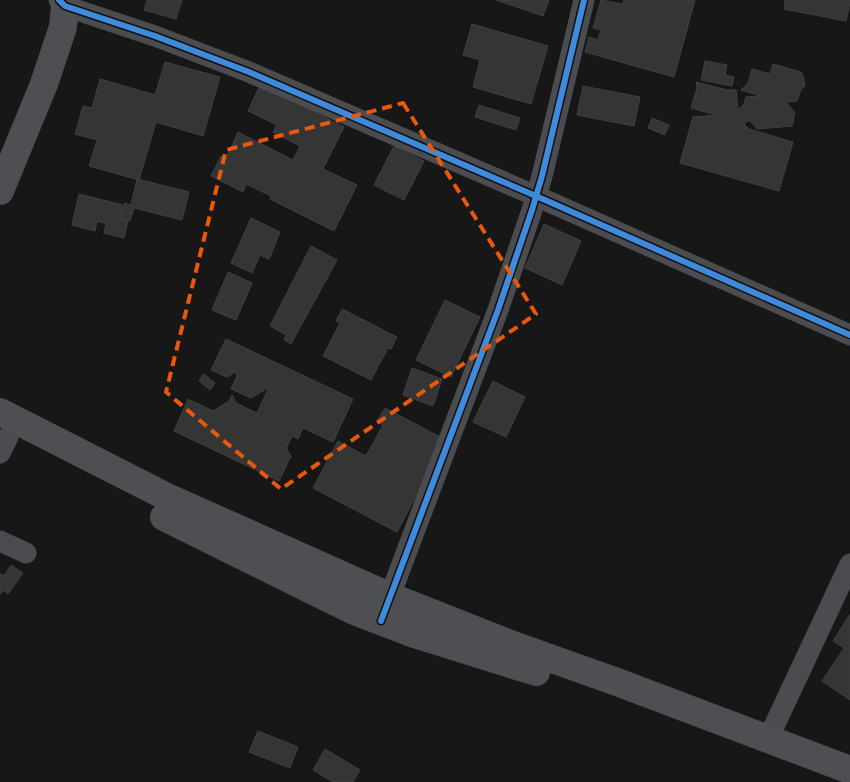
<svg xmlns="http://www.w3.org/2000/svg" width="850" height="782" font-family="Inter,sans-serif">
<rect width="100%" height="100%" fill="#171717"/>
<!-- building -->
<path fill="#353536" stroke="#3f4043" d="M147,0h35l-6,19 -32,-9z
M496,0h53l-6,16z
M601,0l21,4 2,-4h71l-21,77 -89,-25 4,-15 9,3 3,-10 -8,-2z
M785,0h65v3l-4,18 -62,-12z
M472,24l76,22 -17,58 -58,-17 7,-27 -17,-5z
M705,61l22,4 -2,10 9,2 -2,9 -31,-6z
M165,62l55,15 -17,59 -47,-14 -17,58 -50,-14 8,-26 -22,-6 8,-28 9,2 8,-29 55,16z
M773,64l28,8 2,3 2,11 -4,3 -4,12 -11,1 9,11 -3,13 -35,3 -8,-9 -5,4 5,5 44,13 -14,49 -99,-28 13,-46 23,-2 -25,-7 6,-20 -1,-6 31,8h9l2,20 6,-6 2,-7 15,-1 -20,-6 7,-7 4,-14 18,5z
M260,85l84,42 -21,42 34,16 -23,46 -64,-32 1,-3 -25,-12 -3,8 -32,-16 10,-20 5,3 12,-27 55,28 7,-14 -27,-14 4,-7 -29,-14z
M583,86l57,11 -6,29 -57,-11z
M479,105l41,13 -4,12 -41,-13z
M652,118l17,7 -4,10 -17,-7z
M394,146l30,15 -20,39 -30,-15z
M137,179l52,13 -7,28 -48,-12 -4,13 -9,-2 4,-16 6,2z
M79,194l44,11 -3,14 8,2 -4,17 -20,-5 2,-9 -9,-3 -2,10 -23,-6z
M251,218l29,14 -11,27 -9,-4 -8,18 -21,-10z
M544,224l37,17 -19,44 -37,-17z
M311,246l26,14 -46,84 -7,-4 2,-5 -16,-9z
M228,272l24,11 -16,37 -24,-10z
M445,300l35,17 -29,60 -35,-17z
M342,309l55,28 -6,12 -3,-1 -17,32 -48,-24 17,-33 -4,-2z
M226,339l127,60 -20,43 -30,-14 -5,11 -6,-3 -6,12 5,8 -12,25 -105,-50 14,-32 25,12 16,-10 3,-6 4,8 21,10 12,-26 -18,11 -20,-9 6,-13 -2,-4 -8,5 -16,-7z
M412,368l30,11 -9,27 -30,-11z
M204,374l11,9 -5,7 -11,-9z
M493,381l32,16 -19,40 -33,-15z
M385,408l61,32 -49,92 -84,-44 25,-47 28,15 17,-31 -6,-4z
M11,565l12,8 -15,21 -5,-4 -3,4v-20l4,2z
M850,614v86l-28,-19 22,-33 -11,-7z
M258,731l40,16 -8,21 -41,-16z
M325,749l35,21 -7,12h-20l-20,-12z"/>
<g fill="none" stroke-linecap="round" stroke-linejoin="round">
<!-- minor -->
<path stroke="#4b4c50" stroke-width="21" d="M59,0l6,6 90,30 94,36 287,124 314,139
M0,453l8,-16
M0,541l26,12
M385,609l113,-299 34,-100 10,-34 42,-176
M768,739l82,-175"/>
<!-- major -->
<path stroke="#4d4f52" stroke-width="28" d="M0,191l44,-107 19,-57 2,-21
M0,412l167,85 222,99 124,49 104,37 233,88
M164,517l190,94 60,23 122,38"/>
<!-- cycleway casing -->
<g stroke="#111113" stroke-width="9">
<path id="cycleway" d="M59,0l6,6 90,30 94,36 287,124 314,139
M381,621l117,-311 34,-100 10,-34 42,-176"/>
</g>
<!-- cycleway -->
<use href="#cycleway" stroke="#408adc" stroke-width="6"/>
</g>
<!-- marked area -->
<path fill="none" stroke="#e8590c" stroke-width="4" stroke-dasharray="10 6" stroke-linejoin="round" d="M403,103l133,211 -255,175 -115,-97 60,-242z"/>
</svg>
